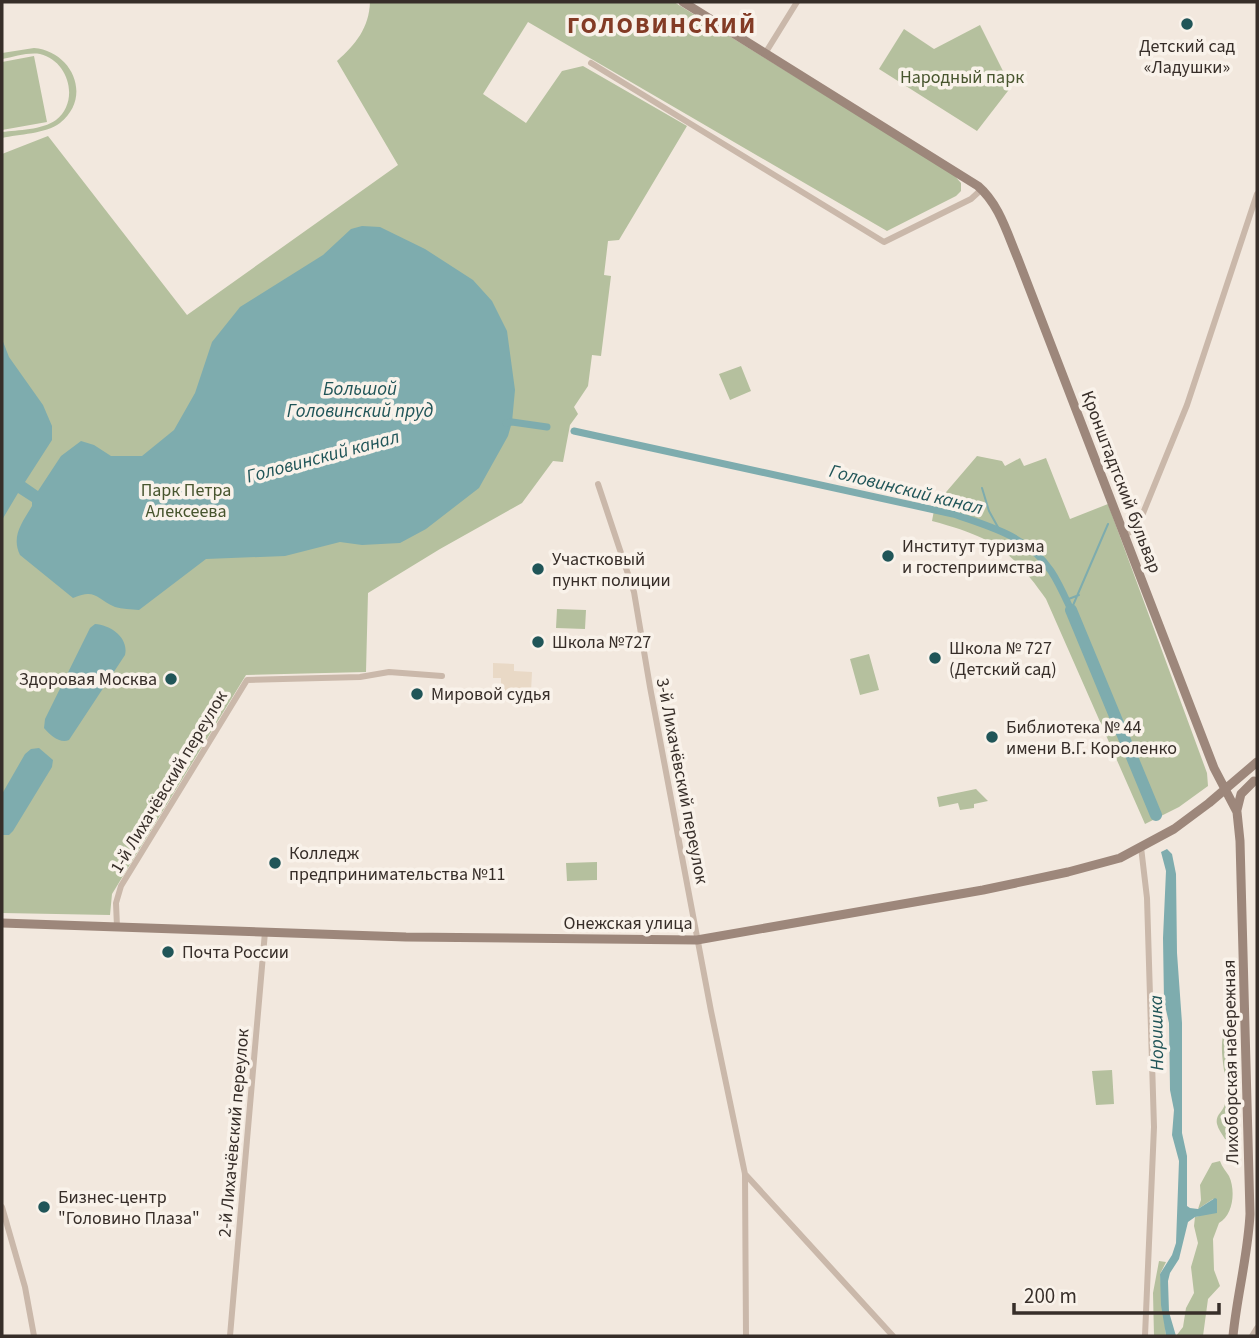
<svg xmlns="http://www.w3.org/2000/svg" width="1259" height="1338" font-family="'Source Sans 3',sans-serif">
<rect width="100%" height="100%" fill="#f2e8de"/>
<!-- green -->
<path fill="#b5c09e" d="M370,2h304l279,172 8,9v8l-5,5 -69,35 -359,-209 -45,72 43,29 36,-52 21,-5 104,60 -68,114 -11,1 -4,34 7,1 -10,80 -9,-1 -4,31 -14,21 4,7 -8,11 -7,37 -10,-1 -31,42 -82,46 -72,44 -2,79 -120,3 -134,219 -2,21 -108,-2v-759l46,-18 139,179 211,-150 -61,-104c19,-17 32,-33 33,-59z
M980,25l31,62 -34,44 -98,-62 25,-40 30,20z
M34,48c38,3 59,49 26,75 -15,11 -41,11 -58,15v-6c16,-2 40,-2 54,-12 24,-19 13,-59 -16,-66 -12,-2 -26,3 -38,5v-6z
M34,56l13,66 -45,8v-68z
M741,366l10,25 -21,9 -11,-26z
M977,456l25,5 3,5 15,-8 4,8 22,-8 24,61 38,-15 99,269 1,13 -29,21 -34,17 -99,-225c-36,-51 -55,-62 -114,-78l3,-16z
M557,609l29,1 -1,19 -29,-1z
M869,654l10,36 -19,5 -10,-36z
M976,789l12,12 -14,3v4l-14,2 -2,-7 -19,4 -2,-10z
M597,862v18l-30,1 -1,-18z
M1226,1026l8,1 2,110 -2,4 -9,-2c-3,-5 -7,-10 -8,-15 -2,-9 6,-12 8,-20 5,-26 -10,-53 1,-78z
M1112,1070l2,34 -18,1 -4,-34z
M1220,1161c2,6 6,10 9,15 7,15 4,39 -10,47l-6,16 1,31 6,16 -12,13 -5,37h-27l7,-9 3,-19 8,-15 -3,-26 7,-24 -4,-17 1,-9 4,-1 18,-17h-4l-15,10 3,-9 -1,-15 12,-22z
M1159,1261l7,1 -6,12 6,62h-12l-1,-43z"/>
<!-- plaza -->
<path fill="#e9d9c6" d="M493,663l21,1v7l18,1 -1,20 -30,-1v-13h-8z"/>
<!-- water -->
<path fill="#7eacae" d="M362,226l18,1 45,22 48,31 19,21 15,30 8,59 -3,32 -4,14 -29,52 -53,41 -26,14 -38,2 -22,-3 -55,14 -79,3 -67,51c-8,-1 -17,-1 -24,-3 -19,-8 -19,-19 -42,-9l-53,-43c-9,-19 2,-32 12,-49v-4l-14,-9 -16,27v-181l7,18 34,48 9,21v14l-27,42 13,9 23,-35 20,-15 13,4 17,11h31l32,-26 21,-37 17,-51 28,-35 83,-52 28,-26z
M95,624c16,1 34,14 30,31l-56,85c-9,4 -19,-5 -25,-12l1,-9 45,-91z
M39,748l14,12 -1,7 -39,64 -4,4h-6l-1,-41 23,-40 6,-5z
M1167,849l5,5 4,20 1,79 5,70v110l5,23v50l3,2 8,1 17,-11 2,1v14l-22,4 -7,5 -9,37 -9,14 -2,8 1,31 7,24 -10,-1 -5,-30 -1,-31 12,-19 4,-12 3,-82 -7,-26 2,-25 -4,-20 -1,-67 -5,-22 -1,-63 3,-67 -5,-19z"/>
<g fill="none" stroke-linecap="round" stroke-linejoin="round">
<!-- stream -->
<path stroke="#7eacae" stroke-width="2" d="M982,488l7,23 10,18
M1066,600l13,-5
M1071,610l37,-86"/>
<!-- canal -->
<path stroke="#7eacae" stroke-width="7" d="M506,423l6,-1 35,5
M574,431l379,83c36,12 76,23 98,57 8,12 14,26 20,39"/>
<!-- river -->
<path stroke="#7eacae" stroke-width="12" d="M1071,610l85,205"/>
<!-- street -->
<path stroke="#cab8aa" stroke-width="6" d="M766,52l31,-50
M591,63l293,179 87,-43 11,-10
M598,484l36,108 16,95 61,324 34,163 1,162
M1125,535l12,-7 50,-123 70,-211
M1141,847l6,51 7,229 -9,209
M117,927l-1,-24 5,-17 126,-206 113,-3 29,-5 53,4
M745,1174l148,162
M2,1207l23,80 9,49
M230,1336l35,-404
M1252,1336l5,-8"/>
<!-- secondary -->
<path stroke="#9d877b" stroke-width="9" d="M683,2l295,184c21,18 29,47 40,73l196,509 23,44 3,29 10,373c-2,41 -13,81 -17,122
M1237,810l4,-16 13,-13
M2,923l404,14 291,3 286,-50 85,-18 52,-14 54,-29 35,-26 48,-41"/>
</g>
<!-- markers -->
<g fill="#205558" stroke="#f9f2ea" stroke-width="2.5">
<circle cx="1187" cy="24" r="7"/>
<circle cx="888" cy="556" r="7"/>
<circle cx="538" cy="569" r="7"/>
<circle cx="538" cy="642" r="7"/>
<circle cx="935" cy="658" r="7"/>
<circle cx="171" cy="679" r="7"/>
<circle cx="417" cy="694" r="7"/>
<circle cx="992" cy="737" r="7"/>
<circle cx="275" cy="863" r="7"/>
<circle cx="168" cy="952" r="7"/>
<circle cx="44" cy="1207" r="7"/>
</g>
<g text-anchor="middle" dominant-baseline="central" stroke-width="7" stroke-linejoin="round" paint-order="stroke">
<!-- poi labels -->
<g font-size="18" fill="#372e29" stroke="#f9f2ea" text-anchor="start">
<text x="1187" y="46" text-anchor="middle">Детский сад<tspan x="1187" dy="21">«Ладушки»</tspan></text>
<text x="902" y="546">Институт туризма<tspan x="902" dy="21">и гостеприимства</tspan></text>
<text x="552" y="559">Участковый<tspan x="552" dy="21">пункт полиции</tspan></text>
<text x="552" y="642">Школа №727</text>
<text x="949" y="648">Школа № 727<tspan x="949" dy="21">(Детский сад)</tspan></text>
<text x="157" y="679" text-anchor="end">Здоровая Москва</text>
<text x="431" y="694">Мировой судья</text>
<text x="1006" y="727">Библиотека № 44<tspan x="1006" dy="21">имени В.Г. Короленко</tspan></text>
<text x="289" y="853">Колледж<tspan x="289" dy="21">предпринимательства №11</tspan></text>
<text x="182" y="952">Почта России</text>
<text x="58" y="1197">Бизнес-центр<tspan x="58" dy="21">"Головино Плаза"</tspan></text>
</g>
<!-- park labels -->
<g font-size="18" fill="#47552e" stroke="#f9f2ea">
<text x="962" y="77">Народный парк</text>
<text x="186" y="490">Парк Петра<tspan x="186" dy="21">Алексеева</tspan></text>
</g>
<!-- street labels -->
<g font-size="18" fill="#372e29" stroke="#f9f2ea">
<text transform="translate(1121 482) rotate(69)">Кронштадтский бульвар</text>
<text transform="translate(682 781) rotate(79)">3-й Лихачёвский переулок</text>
<text transform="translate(169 782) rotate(-59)">1-й Лихачёвский переулок</text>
<text x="628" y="923">Онежская улица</text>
<text transform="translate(1231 1062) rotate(-91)">Лихоборская набережная</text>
<text transform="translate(234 1133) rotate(-85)">2-й Лихачёвский переулок</text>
</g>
<!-- water labels -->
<g font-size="19" font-style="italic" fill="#205558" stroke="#f9f2ea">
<text x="360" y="389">Большой<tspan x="360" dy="22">Головинский пруд</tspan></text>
<text transform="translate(323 457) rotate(-15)">Головинский канал</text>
<text transform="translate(906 490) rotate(14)">Головинский канал</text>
<text transform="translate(1157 1033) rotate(-91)">Норишка</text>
</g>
<!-- district labels -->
<g font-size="24" font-weight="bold" letter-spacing="2" fill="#833b25" stroke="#f9f2ea">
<text x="662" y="25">ГОЛОВИНСКИЙ</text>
</g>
</g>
<!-- border -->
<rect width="1259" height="1338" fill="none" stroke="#372e29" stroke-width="7"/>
<!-- scale -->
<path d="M1014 1303v10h205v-10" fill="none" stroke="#372e29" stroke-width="3.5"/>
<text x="1024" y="1303" font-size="21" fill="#372e29" stroke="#f9f2ea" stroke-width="5" paint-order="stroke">200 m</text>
</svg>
